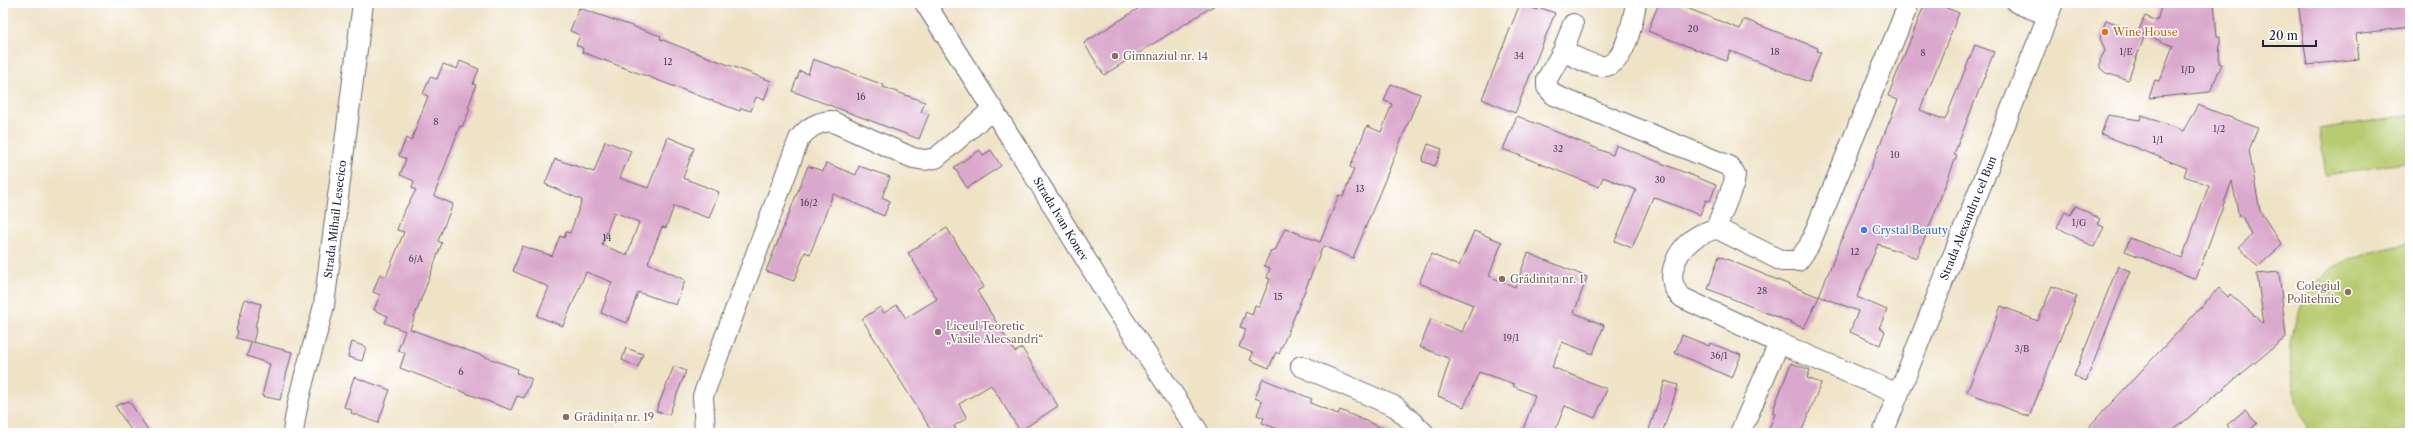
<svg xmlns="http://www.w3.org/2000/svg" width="2413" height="436" viewBox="0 0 2413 436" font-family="'Libre Caslon Text',serif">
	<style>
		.green { fill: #b7cb6f; stroke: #6c7655 }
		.building { fill: #daa8cc; fill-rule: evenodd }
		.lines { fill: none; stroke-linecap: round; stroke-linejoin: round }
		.street-casing { stroke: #6a666c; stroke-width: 22 }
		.street { stroke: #fff; stroke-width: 20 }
		.food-dot { fill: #e8710a; stroke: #fff; stroke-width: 1.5 }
		.education-dot { fill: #8d6e63; stroke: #fff; stroke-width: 1.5 }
		.shop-dot { fill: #3f7fe0; stroke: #fff; stroke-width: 1.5 }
		.labels { text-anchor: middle; stroke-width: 3; stroke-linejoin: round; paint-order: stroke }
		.number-label { font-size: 9px; fill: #50445f }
		.food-label { font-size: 11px; fill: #c56008; stroke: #fff; text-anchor: start }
		.education-label { font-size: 11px; fill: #785e54; stroke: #fff; text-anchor: start }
		.street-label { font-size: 11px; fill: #22223b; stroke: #fff }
		.shop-label { font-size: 11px; fill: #366cbe; stroke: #fff; text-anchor: start }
	</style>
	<rect width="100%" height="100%" fill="#fff"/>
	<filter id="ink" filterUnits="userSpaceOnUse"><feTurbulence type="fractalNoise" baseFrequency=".025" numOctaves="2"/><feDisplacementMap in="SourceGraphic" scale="8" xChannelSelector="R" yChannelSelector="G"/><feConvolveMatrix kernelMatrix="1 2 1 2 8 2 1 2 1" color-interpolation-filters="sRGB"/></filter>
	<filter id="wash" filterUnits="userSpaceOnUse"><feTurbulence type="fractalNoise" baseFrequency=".012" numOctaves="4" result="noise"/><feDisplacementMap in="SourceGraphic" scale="16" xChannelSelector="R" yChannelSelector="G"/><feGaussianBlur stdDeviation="0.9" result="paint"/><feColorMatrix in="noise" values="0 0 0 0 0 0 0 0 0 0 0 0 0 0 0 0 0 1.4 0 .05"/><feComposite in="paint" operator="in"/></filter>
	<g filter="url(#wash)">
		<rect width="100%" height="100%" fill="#efe3c6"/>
		<path class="green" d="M2410,115V162L2326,175L2319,129Z
			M2410,243V433H2311C2278,382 2282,293 2343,262C2363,252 2388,249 2410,243Z"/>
		<g id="blocks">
			<path class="building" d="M1147,3H1218L1104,75L1084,43Z
				M1659,3H1674L1740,29L1743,20H1746L1818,48L1817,51L1821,52L1809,82L1730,51L1726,61L1648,31Z
				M1925,3H1935L1959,13L1920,110L1945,120L1975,45L1994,52L1954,154L1957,155L1917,258L1878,244L1857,297L1887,310L1879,328L1885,331L1880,345L1850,332L1858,311L1819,296L1898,100L1888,96Z
				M2162,3H2214L2217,36L2220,37L2219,63L2222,64L2210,92L2149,98L2155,80L2159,81L2173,46L2138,32L2145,16L2157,21Z
				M2298,3H2410V27L2356,34L2359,59L2307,65Z
				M1520,4L1537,10L1538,7L1555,13L1515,113L1482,99Z
				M579,8L661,36L660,39L771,81L764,100L756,97L751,111L741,108L740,111L582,52L583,48L576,45L580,35L570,31Z
				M2106,20L2145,35L2128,80L2106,73L2100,68V60L2105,51L2100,38Z
				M813,59L884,85L883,87L925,102L921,112L929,114L919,139L792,91L800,71L808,74Z
				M460,61L479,69L473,84L476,85L468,108L470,109L462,127L460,126L434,196L453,204L438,241L442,243L410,329L518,369L517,373L532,379L524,398L517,396L511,410L400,368L405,353L398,350L405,331L385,323L388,316L374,310L380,295L373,292L380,274L386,277L404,232L397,230L403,213L416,190L412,188L414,181L400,175L406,159L399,156L406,138L411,141L428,96L423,94L430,77L437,79L443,64L457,69Z
				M1391,84L1420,94L1353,258L1323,246L1279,354L1276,352L1269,368L1250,360L1253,353L1239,347L1246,329L1240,327L1246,312L1252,315L1255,305L1259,307L1270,279L1267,278L1270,268L1264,266L1271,250L1275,251L1285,228L1320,242L1339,195L1343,197L1354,169L1350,167L1367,126L1381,132L1392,104L1384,101Z
				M2198,105L2258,128L2249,150L2260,211L2282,245L2258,267L2239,247L2252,235L2243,216L2239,217L2232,181L2196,279L2125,251L2130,238L2182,258L2209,185L2184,176L2187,168L2101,134L2108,115L2140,120L2142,115L2183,131Z
				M1517,116L1613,155L1616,145L1716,185L1710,201L1706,200L1700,215L1653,197L1632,248L1615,241L1636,190L1603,177L1599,187L1503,149Z
				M668,137L694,148L683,178L719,192L709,218L674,206L666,228L662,227L648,263L685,280L676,305L638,292L627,323L601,313L612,282L586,272L563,326L537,316L549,287L513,271L521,249L522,246L552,256L560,236L564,238L566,232L570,233L582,200L545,184L555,159L594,172L605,141L631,151L620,178L648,188ZM614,212L639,222L627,255L602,245Z
				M1428,144L1442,149L1435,166L1422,161Z
				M980,150L983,155L991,150L1001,166L967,188L954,167Z
				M826,163L856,175L859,166L890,177L882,197L890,201L884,216L833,194L810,254L805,252L794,281L766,271L808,166L823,171Z
				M2076,206L2100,219L2097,224L2104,227L2094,247L2057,227L2065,212L2070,215Z
				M947,228L984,287L977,291L1015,352L1022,348L1058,406L1020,431L991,385L959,404L967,418L954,426L958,433H933L862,319L880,307L884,313L897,305L906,318L937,299L908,253Z
				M1474,231L1502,242L1489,276L1515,287L1528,253L1587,277L1574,313L1604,325L1603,328L1593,354L1562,342L1552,367L1607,389L1595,418L1565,406L1554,433H1522L1535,396L1513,386L1514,384L1479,372L1464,407L1438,396L1450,359L1420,347L1431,319L1462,332L1473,305L1419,283L1431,254L1459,266Z
				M1719,256L1819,297L1804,328L1708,289Z
				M2118,266L2130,271L2086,381L2074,376Z
				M2279,272L2286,337L2170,433H2083L2219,288L2228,297L2230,294L2264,324L2257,274Z
				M2052,286L2077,296L2029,417L1967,392L2001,306L2038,321Z
				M245,299L261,304L255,327H257L253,342L292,352L280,400L262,396L270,364L247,356L251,342L236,338L238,331L236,330Z
				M1682,335L1709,346L1710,343L1741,355L1732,378L1675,353Z
				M352,342L366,347L362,361L348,357Z
				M626,348L643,354L638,367L622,360Z
				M1791,363L1810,370L1807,378L1821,383L1801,433H1767L1775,414L1772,413Z
				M674,366L686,371L669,415L656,411Z
				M354,377L390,390L378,423L351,413L352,410L344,407Z
				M1263,379L1312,399L1310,403L1338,414L1340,410L1394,433H1288L1262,423L1264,418L1257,415L1262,401L1255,398Z
				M1665,381L1678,385L1674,398L1662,433H1648Z
				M129,401L150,433H133L115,406Z
				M2245,410L2257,424L2245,433H2233L2227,425Z"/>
		</g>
	</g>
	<g filter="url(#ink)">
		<use href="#blocks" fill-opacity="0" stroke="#6a666c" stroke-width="1"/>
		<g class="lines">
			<defs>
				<path id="street" d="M925,3L1018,149L1115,307L1199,433
					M2017,3L2048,15
					M1573,24L1563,51L1547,79V87L1554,95L1729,166L1735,174L1734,183L1716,228
					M1563,51C1574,56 1588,65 1601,66C1625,69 1633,20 1636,3
					M1301,366L1396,407L1424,433
					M1898,394L1779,343L1683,298C1662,282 1675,253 1693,239C1699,234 1708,232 1716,228L1782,261H1798L1809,246L1909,3
					M293,433C298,389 314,348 324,305L363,3
					M705,433L703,396L799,139C807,128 818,122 831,121L913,158L925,160L936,158L993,109
					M1740,433L1779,343
					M1883,433L2053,3"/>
			</defs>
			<use href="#street" class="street-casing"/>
			<use href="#street" class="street"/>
		</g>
	</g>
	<circle class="food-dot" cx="2105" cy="32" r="4"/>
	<g class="education-dot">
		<circle cx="1115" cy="56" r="4"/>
		<circle cx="1502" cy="279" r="4"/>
		<circle cx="2348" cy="292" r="4"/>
		<circle cx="938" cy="332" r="4"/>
		<circle cx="566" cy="417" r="4"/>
	</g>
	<circle class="shop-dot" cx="1864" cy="230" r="4"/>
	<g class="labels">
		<g class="number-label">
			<text x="1693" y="32">20</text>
			<text x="1775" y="55">18</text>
			<text x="2126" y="55">1/E</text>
			<text x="1923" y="56">8</text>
			<text x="1519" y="59">34</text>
			<text x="668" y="65">12</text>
			<text x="2188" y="73">1/D</text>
			<text x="861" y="100">16</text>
			<text x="436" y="125">8</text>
			<text x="2219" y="132">1/2</text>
			<text x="2158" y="143">1/1</text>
			<text x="1558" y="152">32</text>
			<text x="1895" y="158">10</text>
			<text x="1660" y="183">30</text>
			<text x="1360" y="192">13</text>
			<text x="809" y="206">16/2</text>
			<text x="2079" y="226">1/G</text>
			<text x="607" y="241">14</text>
			<text x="1855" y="255">12</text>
			<text x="416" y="262">6/A</text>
			<text x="1762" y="294">28</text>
			<text x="1278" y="300">15</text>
			<text x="1511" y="341">19/1</text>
			<text x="2022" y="352">3/B</text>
			<text x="1719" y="359">36/1</text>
			<text x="461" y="375">6</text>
		</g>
		<g class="food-label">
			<text x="2113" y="36">Wine House</text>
		</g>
		<g class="education-label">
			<text x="1123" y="60">Gimnaziul nr. 14</text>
			<text x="1510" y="283">Grădinița nr. 1</text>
			<text x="2340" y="290" text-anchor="end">Colegiul<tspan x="2340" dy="13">Politehnic</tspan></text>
			<text x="946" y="330">Liceul Teoretic<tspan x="946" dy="13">„Vasile Alecsandri“</tspan></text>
			<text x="574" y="421">Grădinița nr. 19</text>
		</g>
		<g class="street-label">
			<text transform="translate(1968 218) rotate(-68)" y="4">Strada Alexandru cel Bun</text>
			<text transform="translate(335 219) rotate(-83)" y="4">Strada Mihail Lesecico</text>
			<text transform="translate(1061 219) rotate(59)" y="4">Strada Ivan Konev</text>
		</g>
		<g class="shop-label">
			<text x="1872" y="234">Crystal Beauty</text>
		</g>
	</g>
	<rect width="2413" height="436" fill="none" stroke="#fff" stroke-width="16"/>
	<path d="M2263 40v6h53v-6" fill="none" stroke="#22223b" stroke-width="2"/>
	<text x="2269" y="40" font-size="12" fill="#22223b" stroke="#ffffff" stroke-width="3" paint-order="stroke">20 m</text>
</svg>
